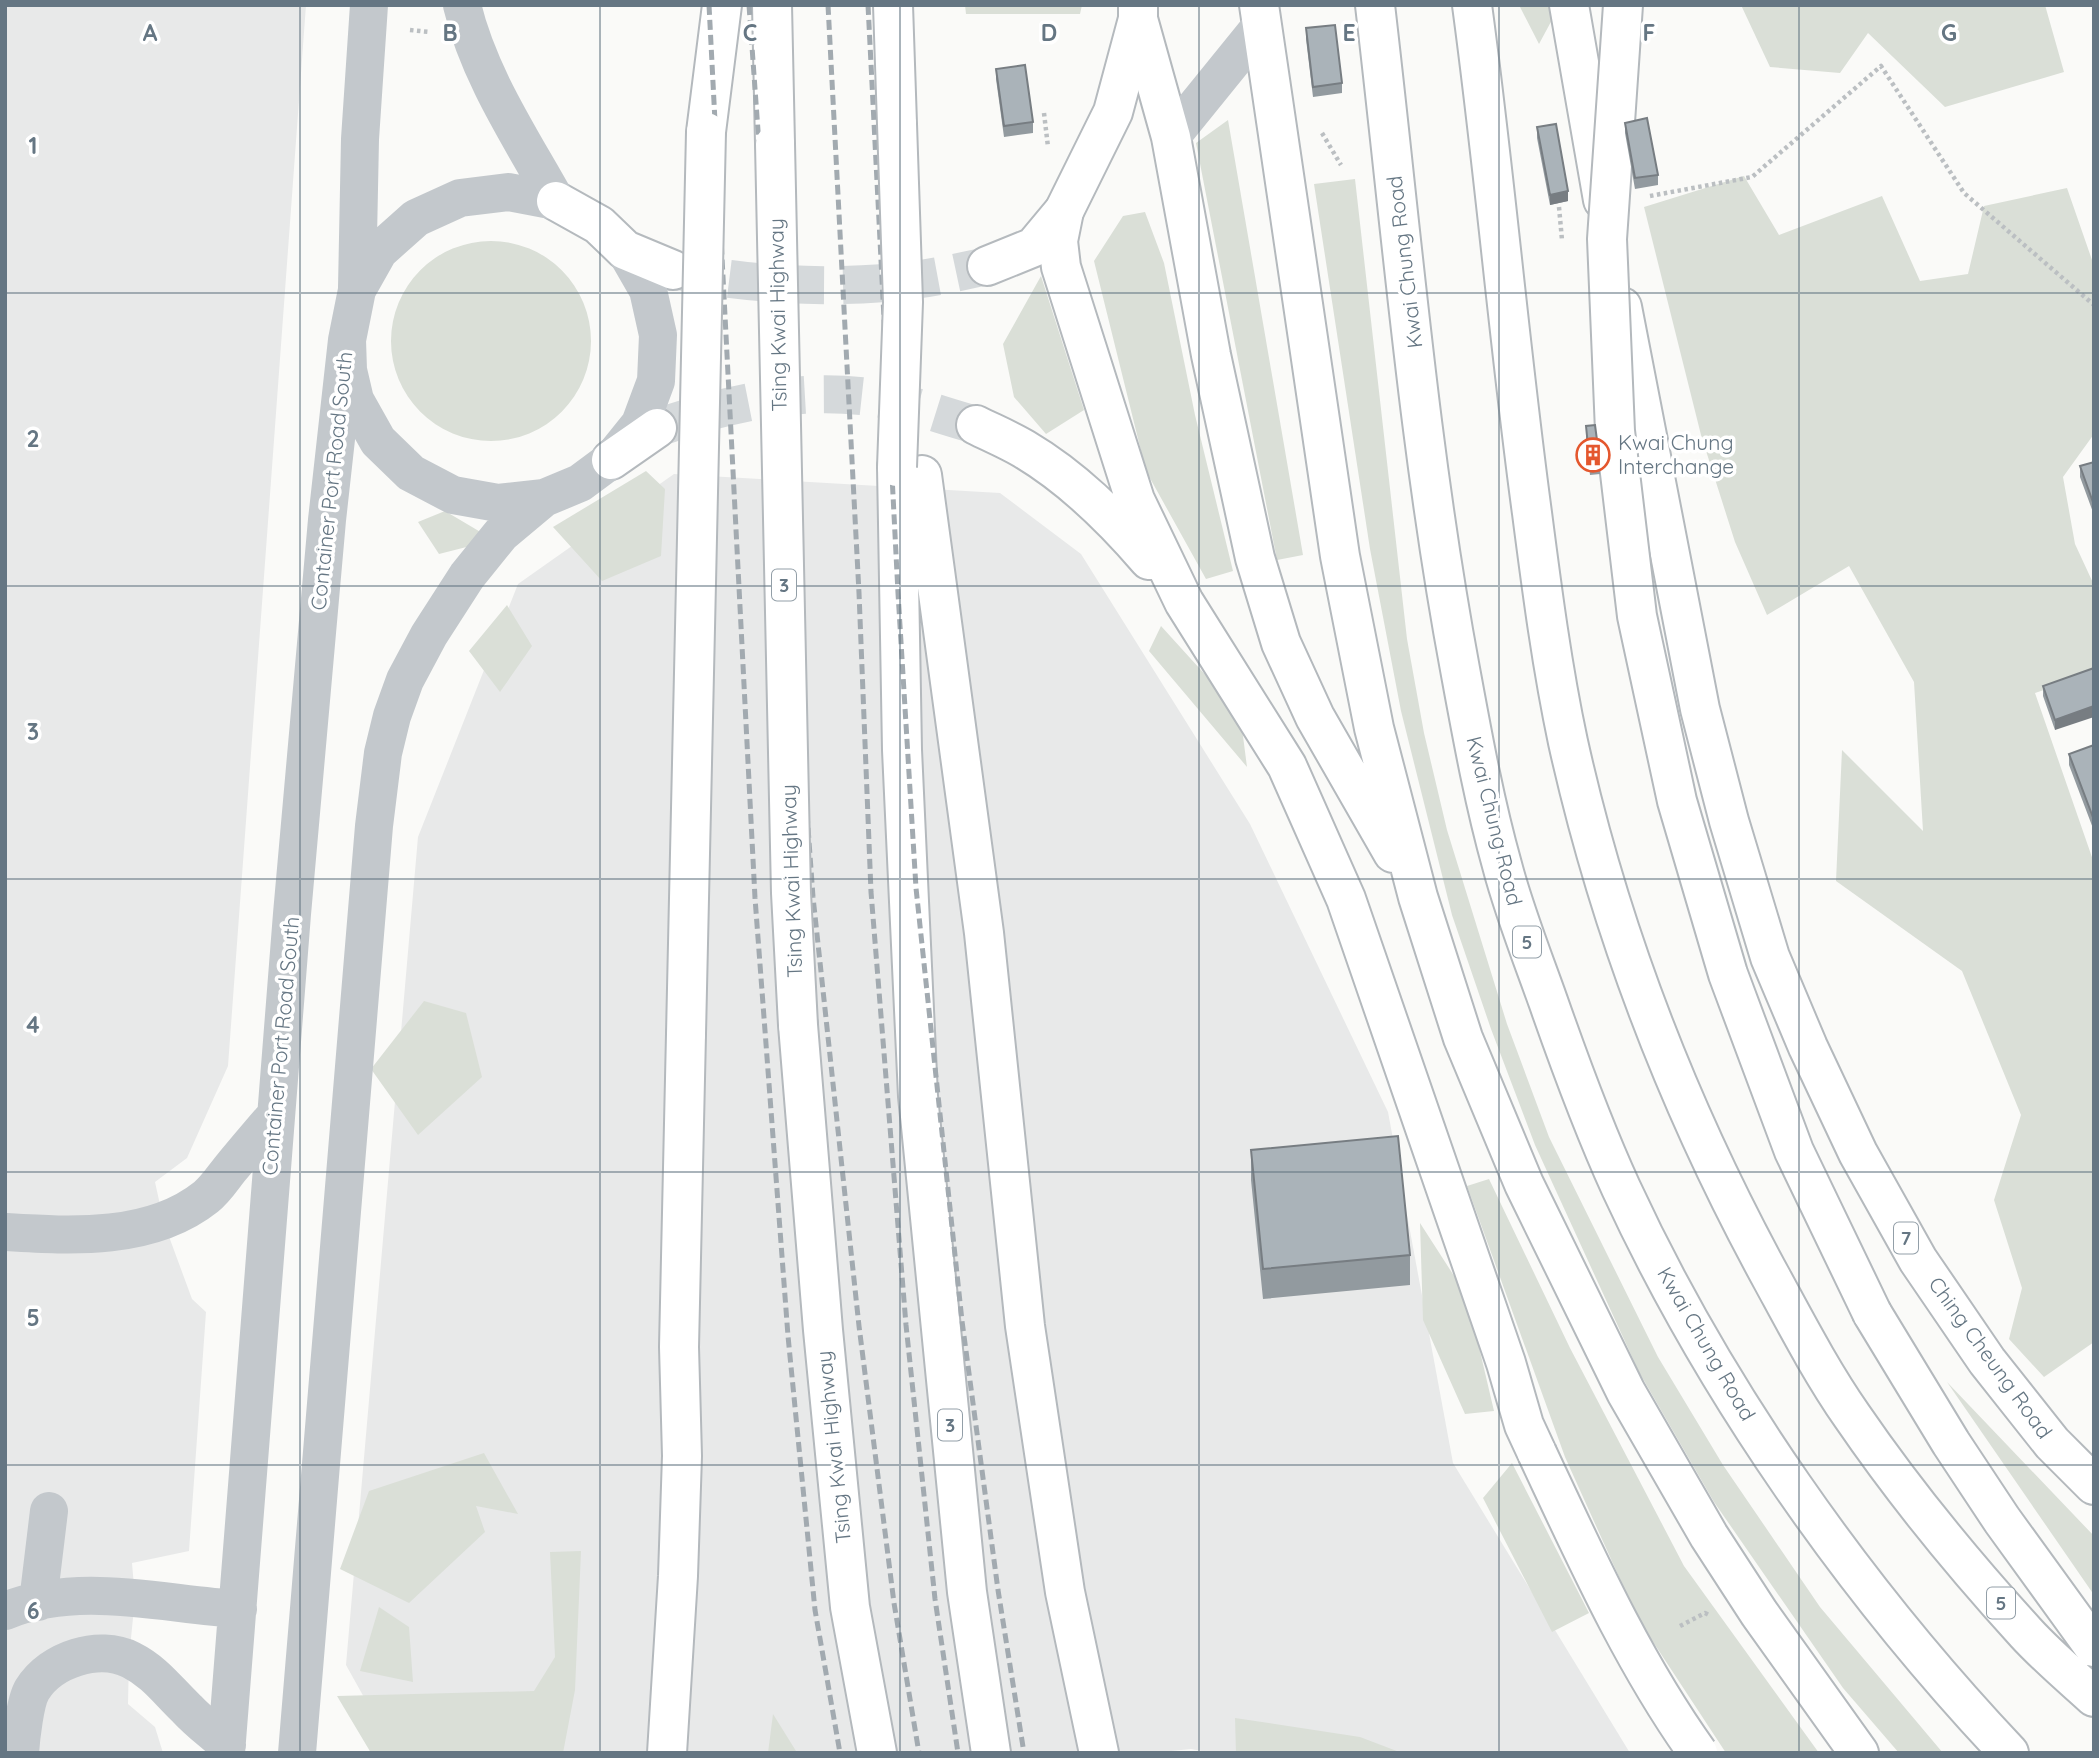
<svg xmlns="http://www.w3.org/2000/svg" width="2099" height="1758" viewBox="0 0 2099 1758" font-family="Quicksand,sans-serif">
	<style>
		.built { fill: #e8e9e9 }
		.green { fill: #dadfd7 }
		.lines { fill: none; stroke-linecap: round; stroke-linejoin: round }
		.major-tunnel { stroke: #d5d9db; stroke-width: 38; stroke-dasharray: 38 19; stroke-linecap: butt }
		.highway-tunnel { stroke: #d5d9db; stroke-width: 38; stroke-dasharray: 38 19; stroke-linecap: butt }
		.major-casing { stroke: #b5babe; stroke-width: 42 }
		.highway-casing { stroke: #b4b9bd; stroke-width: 42 }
		.path { stroke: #bbbfc2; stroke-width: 4.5; stroke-dasharray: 3.5 3.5; stroke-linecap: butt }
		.minor { stroke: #c3c8cc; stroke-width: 38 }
		.major { stroke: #fff; stroke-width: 38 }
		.highway { stroke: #fff; stroke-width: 38 }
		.rail { stroke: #a2aab0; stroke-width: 5; stroke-dasharray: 10 5; stroke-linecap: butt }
		.highway-bridge-casing { stroke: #b4b9bd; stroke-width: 42; stroke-linecap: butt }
		.highway-bridge { stroke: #fff; stroke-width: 38 }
		.wall { fill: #929a9f }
		.shaded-wall { fill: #777d82 }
		.building { fill: #aab3b9; stroke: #777d82; stroke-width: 2 }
		.grid { fill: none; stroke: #657683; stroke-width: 2; stroke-opacity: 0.55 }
		.labels { text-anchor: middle; stroke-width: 7; stroke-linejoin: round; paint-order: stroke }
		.shield { fill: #fff; stroke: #939fa8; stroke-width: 2 }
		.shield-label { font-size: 19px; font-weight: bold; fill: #657683 }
		.street-label { font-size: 21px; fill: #657683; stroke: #fff }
		.poi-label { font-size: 21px; fill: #657683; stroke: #fff; text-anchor: start }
		.grid-label { font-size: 23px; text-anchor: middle; font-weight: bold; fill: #657683; stroke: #fff; stroke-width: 7; stroke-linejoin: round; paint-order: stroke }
	</style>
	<rect width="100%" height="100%" fill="#fafaf8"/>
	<path class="built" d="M5,5H306L228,1066L187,1158L155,1182L164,1223L192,1299L206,1312L189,1551L132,1563L135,1598L129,1658L128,1704L155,1727L163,1753H5Z
		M674,474L1000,493L1081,554L1250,824L1388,1112L1453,1463L1630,1753H1212L1191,1749L1152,1753H395L346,1665L418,837L518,584Z"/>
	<path class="green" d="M965,5H1082L1080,14H966Z
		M1519,5H1560L1539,44Z
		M1741,5H2045L2064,72L1945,107L1868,33L1840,73L1770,67Z
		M1228,120L1303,555L1277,560L1196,143Z
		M1744,176L1779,235L1882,196L1920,281L1968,274L1984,206L2067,188L2092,260H2094V434L2063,477L2075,544L2094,585V673L2035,693L2094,863V1342L2044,1377L2009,1339L2022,1288L1994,1200L2021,1115L1962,971L1836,881L1842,750L1923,831L1914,682L1849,566L1767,615L1735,542L1701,435L1644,207Z
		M1355,179L1407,639L1424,733L1447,830L1507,1024L1549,1137L1658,1357L1723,1465L1820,1607L1943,1753H1899L1843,1688L1714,1502L1639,1372L1535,1145L1491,1029L1452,915L1401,711L1370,549L1314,184Z
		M1145,212L1164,263L1195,415L1233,571L1206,579L1146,471L1094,261L1123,216Z
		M391 341a100 100 0 1 1 200 0a100 100 0 1 1-200 0Z
		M1041,276L1084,410L1046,434L1014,397L1003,344Z
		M646,471L665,489L661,556L602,581L553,527Z
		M445,511L494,540L439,554L418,522Z
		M507,605L532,646L500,692L469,651Z
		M1161,626L1240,713L1247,767L1149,651Z
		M424,1001L466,1013L482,1077L418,1135L371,1069Z
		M1489,1179L1570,1348L1684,1566L1819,1753H1726L1638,1619L1565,1457L1467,1186Z
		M1420,1223L1467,1296L1494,1411L1465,1414L1423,1320Z
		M1947,1382L2094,1536V1595Z
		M484,1453L518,1514L476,1506L485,1532L409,1603L340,1569L369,1491Z
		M1512,1463L1589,1613L1552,1632L1483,1498Z
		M581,1551L575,1690L563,1753H371L337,1696L534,1691L555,1657L550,1552Z
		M379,1607L409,1627L413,1682L360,1671Z
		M773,1714L796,1751L797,1753H768Z
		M1235,1718L1360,1737L1402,1753H1236Z"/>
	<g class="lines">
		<path class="major-tunnel" d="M673,270C753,285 833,290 914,280C938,277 963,271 987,266"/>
		<path class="highway-tunnel" d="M657,428C740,399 822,382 909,405C931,411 953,419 976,425"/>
		<defs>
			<path id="major" d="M556,201L599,225L625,250L673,270
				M987,266L1034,247L1064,211L1113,112L1138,19V7"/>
			<path id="highway" d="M772,5L775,144
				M893,5L897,124
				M1259,5L1340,556L1374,728L1418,897L1463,1038L1524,1184L1626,1392L1709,1536L1759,1613L1859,1753
				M1375,5C1401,226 1419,450 1460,669C1472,734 1484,801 1502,865C1514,911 1532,956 1548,1001C1570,1064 1593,1127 1621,1188C1715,1392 1855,1590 2009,1753
				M1472,5C1495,174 1509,344 1532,513C1542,590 1552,667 1568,742C1610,931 1680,1111 1772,1279C1797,1325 1822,1373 1852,1416C1904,1492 1964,1565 2026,1633C2047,1656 2071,1676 2094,1697
				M1569,5L1603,200
				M1138,19L1171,137L1211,355L1255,558L1281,643L1315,717L1393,853
				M706,132L722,5
				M1064,211L1058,241L1061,267L1135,500L1184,602L1287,766L1346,899L1506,1363L1524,1425L1537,1453
				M1622,307L1700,709L1729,821L1770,957L1808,1047L1858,1153L1918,1260L1987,1361L2052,1443L2094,1485
				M976,425C992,433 1009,440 1024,449C1073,478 1113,518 1149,560
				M611,460L657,428
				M897,467L902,750L918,1096L967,1592L991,1753
				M922,475L984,933L1025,1326L1065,1592L1099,1753
				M798,1025L823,1330L850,1607L877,1753
				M1872,1313L1951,1443L2002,1520L2094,1647
				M667,1753L678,1576L682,1456L679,1347L686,1034"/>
		</defs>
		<use href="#major" class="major-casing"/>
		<use href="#highway" class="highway-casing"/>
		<path class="path" d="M410,30L429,32
			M1044,113L1048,147
			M1322,133L1341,165
			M1650,196L1752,177L1881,66L1964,193L2094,305
			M1559,207L1562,240
			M1680,1626L1705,1613L1709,1615"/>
		<path class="minor" d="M462,5C479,76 521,138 556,201
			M1171,137L1261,26
			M556,201L508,192L460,198L416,218L379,251L357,290L347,340L348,370L355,400L378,441L411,473L453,495L498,503L544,498L580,483L611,460L640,424L656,381L658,335L648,290L625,250
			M357,288L360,139L369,5
			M5,1232C72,1236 151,1241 206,1197C216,1189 222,1179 230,1169C245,1151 260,1133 275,1116
			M38,1602L49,1511
			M5,1611C80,1581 160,1604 238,1609
			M20,1753C21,1738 25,1702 32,1690C51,1659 99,1644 131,1660C155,1672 168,1691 187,1709C199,1722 214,1733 227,1745
			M226,1753L292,914L327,520L347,340
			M297,1753L374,826L383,753L392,716L405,680L429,635L467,576L501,534L544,498"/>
		<use href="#major" class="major"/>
		<use href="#highway" class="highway"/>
		<path class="rail" d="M709,5L755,898L788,1336L815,1610L840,1753
			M749,5L813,897L859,1326L894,1603L919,1753
			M828,5L859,593L871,892L906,1325L935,1599L958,1753
			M868,5L898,593L916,888L962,1321L998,1590L1024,1753"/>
		<defs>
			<path id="highway-bridge" d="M1623,5L1607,239L1615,431L1637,616L1677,801L1728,974L1794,1151L1872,1313
				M897,124L903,302L897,467
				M775,144L791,893L798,1025
				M686,1034L706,132
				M1537,1453C1585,1555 1632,1661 1698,1753"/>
		</defs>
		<use href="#highway-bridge" class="highway-bridge-casing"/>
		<use href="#highway-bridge" class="highway-bridge"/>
	</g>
	<path class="wall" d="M1306,28L1342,83V93L1313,97L1306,39Z
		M996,69L1033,122V133L1004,137L996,79Z
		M1625,123L1658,175V185L1635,189L1625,133Z
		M1537,127L1568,201L1550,205L1537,138Z
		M1586,426L1600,463V474L1590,475L1586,437Z
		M2094,462V515L2080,477V466Z
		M2094,668L2055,730L2043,696V686Z
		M2094,745V831L2069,765V754Z
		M1251,1150L1410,1255V1285L1263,1299L1251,1180Z"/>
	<path class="shaded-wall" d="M1568,191V201L1550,205V195Z
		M2094,706V717L2055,730V720Z"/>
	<path class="building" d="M1335,25L1342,83L1313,87L1306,28Z
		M1025,65L1033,122L1004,126L996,69Z
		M1647,118L1658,175L1635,178L1625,123Z
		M1556,124L1568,191L1550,195L1537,127Z
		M1595,425L1600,463L1590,465L1586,426Z
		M2094,462V505L2080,466Z
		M2094,668V706L2055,720L2043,686Z
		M2094,745V820L2069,754Z
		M1398,1136L1410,1255L1263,1269L1251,1150Z"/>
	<path class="grid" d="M300,5V1753M600,5V1753M900,5V1753M1199,5V1753M1499,5V1753M1799,5V1753M5,293H2094M5,586H2094M5,879H2094M5,1172H2094M5,1465H2094"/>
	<defs>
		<symbol id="building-ring" viewBox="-11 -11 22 22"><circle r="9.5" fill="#fff" stroke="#e4572e" stroke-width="1.5"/><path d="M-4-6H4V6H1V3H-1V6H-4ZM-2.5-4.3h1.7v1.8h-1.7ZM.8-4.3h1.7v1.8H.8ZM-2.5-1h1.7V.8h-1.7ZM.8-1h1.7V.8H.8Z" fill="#e4572e"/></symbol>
	</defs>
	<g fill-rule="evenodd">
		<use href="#building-ring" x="1574" y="436" width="38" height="38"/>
	</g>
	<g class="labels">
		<g class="shield">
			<rect x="772" y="569.5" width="24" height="31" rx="5"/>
			<rect x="1513" y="926.5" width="28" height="31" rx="5"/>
			<rect x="1894" y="1222.5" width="24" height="31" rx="5"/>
			<rect x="938" y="1409.5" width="24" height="31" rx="5"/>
			<rect x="1987" y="1587.5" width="28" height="31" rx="5"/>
		</g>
		<g class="shield-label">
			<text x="784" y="592">3</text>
			<text x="1527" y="949">5</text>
			<text x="1906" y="1245">7</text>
			<text x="950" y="1432">3</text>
			<text x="2001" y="1610">5</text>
		</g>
		<g class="street-label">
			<text transform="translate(1405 262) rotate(-97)" y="7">Kwai Chung Road</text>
			<text transform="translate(778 315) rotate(-91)" y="7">Tsing Kwai Highway</text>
			<text transform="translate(332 481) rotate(-84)" y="7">Container Port Road South</text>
			<text transform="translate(1494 821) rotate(76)" y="7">Kwai Chung Road</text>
			<text transform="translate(792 881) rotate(-92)" y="7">Tsing Kwai Highway</text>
			<text transform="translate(281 1046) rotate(-85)" y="7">Container Port Road South</text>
			<text transform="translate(1706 1344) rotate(60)" y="7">Kwai Chung Road</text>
			<text transform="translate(1990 1358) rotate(54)" y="7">Ching Cheung Road</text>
			<text transform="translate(834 1447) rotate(-96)" y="7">Tsing Kwai Highway</text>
		</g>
		<g class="poi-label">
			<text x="1618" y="450">Kwai Chung<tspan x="1618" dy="24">Interchange</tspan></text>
		</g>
	</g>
	<g class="grid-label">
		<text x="150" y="41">A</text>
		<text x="450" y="41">B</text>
		<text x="750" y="41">C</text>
		<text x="1049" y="41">D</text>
		<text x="1349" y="41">E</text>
		<text x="1649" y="41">F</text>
		<text x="1949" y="41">G</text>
		<text x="33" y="154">1</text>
		<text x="33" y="447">2</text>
		<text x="33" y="740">3</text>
		<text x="33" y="1033">4</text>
		<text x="33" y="1326">5</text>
		<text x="33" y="1619">6</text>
	</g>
	<rect width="2099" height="1758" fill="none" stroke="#657683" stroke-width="14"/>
</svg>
